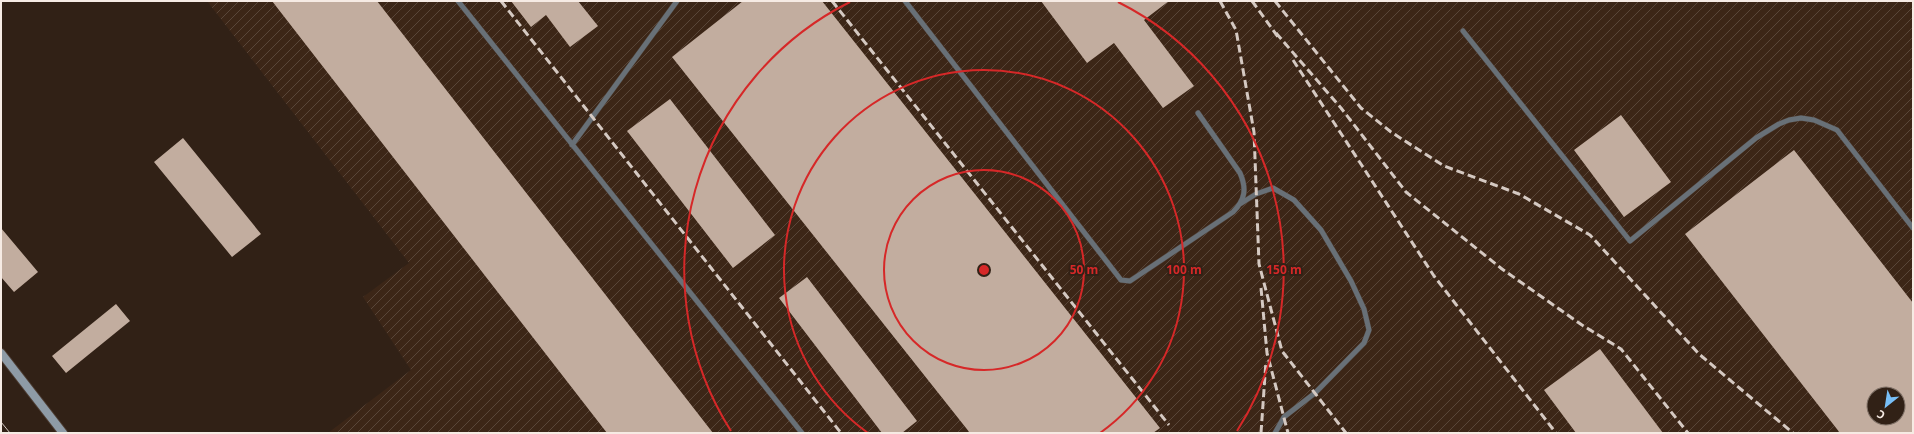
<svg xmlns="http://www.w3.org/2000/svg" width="1914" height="434" viewBox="0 0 1914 434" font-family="'Open Sans',sans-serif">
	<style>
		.industrial { fill: url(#industrial-furrows); fill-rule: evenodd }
		.building { fill: #c2ad9f; fill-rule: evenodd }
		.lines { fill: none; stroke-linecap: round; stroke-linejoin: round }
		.lane-casing { stroke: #4d3d33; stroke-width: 6 }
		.secondary-casing { stroke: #4d3d33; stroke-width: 10 }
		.lane { stroke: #687077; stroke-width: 5 }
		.secondary { stroke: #8e9ba6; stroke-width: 8 }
		.tram { stroke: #d5c9c2; stroke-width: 1 }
		.rail { stroke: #d5c9c2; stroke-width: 3; stroke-dasharray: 8 4; stroke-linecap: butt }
		.ring { fill: none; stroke: #d62828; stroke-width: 2 }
		.centre { fill: #d62828; stroke: #312116; stroke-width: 2 }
		.ring-label { font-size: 12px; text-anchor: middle; font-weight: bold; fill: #d62828; stroke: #312116; stroke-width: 4; stroke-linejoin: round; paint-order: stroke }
	</style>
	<defs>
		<pattern id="industrial-furrows" width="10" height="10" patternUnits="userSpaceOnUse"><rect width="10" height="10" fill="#3c2617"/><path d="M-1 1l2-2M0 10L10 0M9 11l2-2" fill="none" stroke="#594639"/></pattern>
	</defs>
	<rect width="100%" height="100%" fill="#312116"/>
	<path class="industrial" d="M207,1H1913V433H328L411,370L363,297L409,263ZM1874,394H1898V418H1874Z"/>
	<path class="building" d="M272,1H377L713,433H607Z
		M511,1H578L598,26L570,47L546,15L531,27Z
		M743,1H822L1160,428L1153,433H970L672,57Z
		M1041,1H1169L1144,20L1194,86L1163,108L1114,43L1087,63Z
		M670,99L775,235L733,268L627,131Z
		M1621,115L1671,182L1624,217L1574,150Z
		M183,138L261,234L232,257L154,162Z
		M1794,150L1913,303V433H1840L1685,234ZM1874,394H1898V418H1874Z
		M1,228L38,272L14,292L1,277Z
		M807,277L917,421L902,433H882L779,298Z
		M116,304L130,321L66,373L52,356Z
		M1600,349L1663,433H1576L1544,390Z"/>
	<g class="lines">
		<defs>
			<path id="lane" d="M458,1L802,433
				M905,1L1121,280L1130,281L1233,212C1245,200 1247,189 1240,173L1198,113
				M1463,31L1630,241L1756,138L1779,124L1789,120L1801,118L1814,120L1837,130L1913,228
				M572,145L677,1
				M1240,204L1256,194L1273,188L1294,200L1321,230L1351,281L1364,309L1369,330L1364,343L1315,393L1284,417L1275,433"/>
			<path id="secondary" d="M1,353L63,433"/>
		</defs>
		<use href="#lane" class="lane-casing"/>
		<use href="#secondary" class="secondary-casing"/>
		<use href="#lane" class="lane"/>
		<use href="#secondary" class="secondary"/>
		<path class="tram" d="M1,422L10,433"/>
		<path class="rail" d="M501,1L841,433
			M832,1L1169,425
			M1220,1L1236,30L1254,132L1259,264L1282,351L1346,433
			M1252,1L1278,37
			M1275,1L1361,108L1391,132L1444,166L1519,194L1590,235L1699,354L1793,433
			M1276,33L1341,108L1406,192L1502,269L1582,325L1621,349L1688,433
			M1293,60L1434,276L1556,433
			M1261,288L1267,353L1288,433
			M1261,433L1266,361"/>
	</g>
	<g class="ring">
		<circle cx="984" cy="270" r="100"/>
		<path d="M868 433A200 200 0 1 1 1100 433"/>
		<path d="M731 431A300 300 0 0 1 850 2M1118 2A300 300 0 0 1 1237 431"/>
	</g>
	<circle cx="984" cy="270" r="6" class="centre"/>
	<g class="ring-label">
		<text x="1084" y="274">50 m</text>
		<text x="1184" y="274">100 m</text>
		<text x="1284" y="274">150 m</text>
	</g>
	<rect width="1914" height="434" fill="none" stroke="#f6ebe4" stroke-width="4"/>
	<g transform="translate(1886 406) rotate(210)"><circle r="19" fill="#312116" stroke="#807268"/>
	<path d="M0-3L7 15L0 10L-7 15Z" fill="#78bff7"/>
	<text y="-6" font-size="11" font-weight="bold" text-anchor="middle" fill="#f6ebe4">С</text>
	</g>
</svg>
